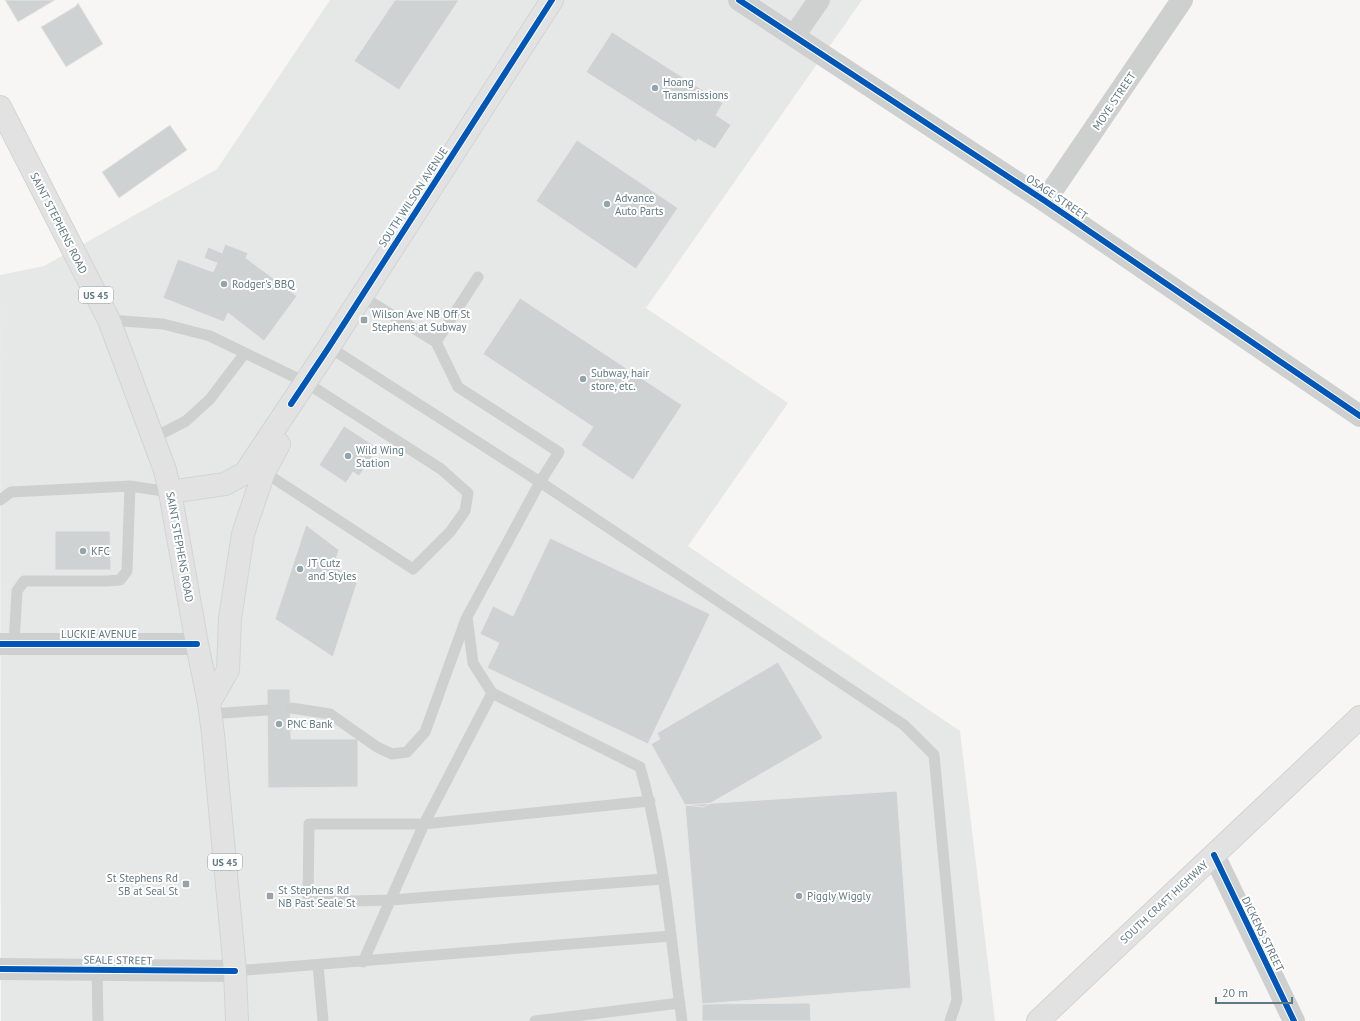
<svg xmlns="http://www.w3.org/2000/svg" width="1360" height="1021" viewBox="0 0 1360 1021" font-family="'PT Sans',sans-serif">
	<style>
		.built { fill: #e6e8e7 }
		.building { fill: #cfd2d2; stroke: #e6e6e5 }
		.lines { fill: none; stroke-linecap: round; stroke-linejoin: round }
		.secondary-casing { stroke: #d3d4d4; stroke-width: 24 }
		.primary-casing { stroke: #d2d4d4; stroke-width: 24 }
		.lane { stroke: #ced0d0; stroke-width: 11 }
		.street { stroke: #ced0d0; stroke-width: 22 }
		.secondary { stroke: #e2e2e2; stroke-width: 22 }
		.primary { stroke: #e2e2e2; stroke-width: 22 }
		.cycleway-casing { stroke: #fff; stroke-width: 8 }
		.cycleway { stroke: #0057b8; stroke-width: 6 }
		.poi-dot { fill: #94a4aa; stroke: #fff; stroke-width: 1.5 }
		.labels { text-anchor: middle; stroke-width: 4; stroke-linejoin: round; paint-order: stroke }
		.shield { fill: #fff; stroke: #8fa0a8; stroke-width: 1 }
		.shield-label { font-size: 10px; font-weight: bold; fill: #5f7882 }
		.poi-label { font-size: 11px; fill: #5f7882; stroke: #fff; text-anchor: start }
		.street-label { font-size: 11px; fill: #5f7882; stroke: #fff }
	</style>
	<rect width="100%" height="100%" fill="#f7f6f5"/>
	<path class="built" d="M330,0H862L646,308L788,403L688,546L960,731L995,1021H1L0,275L44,266L217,169Z"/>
	<path class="building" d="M5,0H55L18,22Z
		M395,0H459L399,90L354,61Z
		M78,3L103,44L66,67L41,27L76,6Z
		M612,32L723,103L716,115L731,125L715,149L698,139L696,142L586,72Z
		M170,125L187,150L119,198L102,172Z
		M577,140L678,208L636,269L536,201Z
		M225,244L248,253L246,258L297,296L264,341L228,313L224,322L163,298L178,259L213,272L217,263L204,258L208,247L222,253Z
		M520,298L682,405L633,480L581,445L593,427L483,354Z
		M344,426L378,448L359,476L353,472L346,483L319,465Z
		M306,525L339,550L334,565L357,583L333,657L275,619Z
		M55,531H110L111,570H55Z
		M550,538L710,614L648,744L487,668L499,643L480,634L493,606L513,616Z
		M778,662L823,738L704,807L685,805L651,744L660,739L657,733Z
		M267,689H290L291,739H358V787L268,788Z
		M897,791L911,988L702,1004L685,805Z
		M810,1003L811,1021H702V1004Z"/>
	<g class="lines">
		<defs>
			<path id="secondary" d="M170,492L225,484L245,473L329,347L552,0
				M209,703L228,670L230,618L243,534L264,472L279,444"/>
			<path id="primary" d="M0,107L109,320L165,470L170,492L197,644L209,703L213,734L235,971L237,1021
				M1038,1021L1360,717"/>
		</defs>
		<use href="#secondary" class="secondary-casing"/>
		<use href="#primary" class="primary-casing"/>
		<path class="lane" d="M361,296L436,342L458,387L559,452L540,482L467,617L473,663L492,693L424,824L363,962
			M109,320L163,324L210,336L305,382L441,469L468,493L465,511L450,532L413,569L264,472
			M436,342L478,277
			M329,347L540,482L904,725L934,755L957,1000L950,1021
			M153,438L186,421L210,399L245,353
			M0,500L11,492L130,486L170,492
			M14,644L17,591L24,581H107L120,580L127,571L130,486
			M492,693L640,767C664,849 670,936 682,1021
			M291,708L330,714L377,747L392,754L407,752L425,732L466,619
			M210,714L267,710
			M650,801L424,824H309L308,902L391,900L663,879
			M318,965L323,1021
			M97,970L98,1021
			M235,971L671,936
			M535,1021L680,1003"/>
		<path class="street" d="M739,0L1045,201L1360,416
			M794,36L819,0
			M1045,201L1182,0
			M0,644H197
			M1214,855L1294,1021
			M0,969L235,971"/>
		<use href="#secondary" class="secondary"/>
		<use href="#primary" class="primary"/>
		<defs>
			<path id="cycleway" d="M739,0L1045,201L1360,416
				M291,404L329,347L552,0
				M0,644H197
				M1214,855L1294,1021
				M0,969L235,971"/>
		</defs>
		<use href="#cycleway" class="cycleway-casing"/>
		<use href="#cycleway" class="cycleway"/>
	</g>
	<g class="poi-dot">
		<circle cx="655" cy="88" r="4"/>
		<circle cx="607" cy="204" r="4"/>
		<circle cx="224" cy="284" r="4"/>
		<rect x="360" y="316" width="8" height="8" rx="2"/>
		<circle cx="583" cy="379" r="4"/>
		<circle cx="348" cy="456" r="4"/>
		<circle cx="83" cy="551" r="4"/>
		<circle cx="300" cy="569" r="4"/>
		<circle cx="279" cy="724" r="4"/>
		<rect x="182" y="880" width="8" height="8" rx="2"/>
		<rect x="266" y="892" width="8" height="8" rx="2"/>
		<circle cx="799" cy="896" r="4"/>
	</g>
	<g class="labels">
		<g class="shield">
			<rect x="79" y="287" width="34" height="16" rx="3"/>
			<rect x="208" y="854" width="34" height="16" rx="3"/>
		</g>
		<g class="shield-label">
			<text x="96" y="299">US 45</text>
			<text x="225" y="866">US 45</text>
		</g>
		<g class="poi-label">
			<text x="663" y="86">Hoang<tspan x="663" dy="13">Transmissions</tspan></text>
			<text x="615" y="202">Advance<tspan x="615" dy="13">Auto Parts</tspan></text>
			<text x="232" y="288">Rodger's BBQ</text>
			<text x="372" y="318">Wilson Ave NB Off St<tspan x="372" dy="13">Stephens at Subway</tspan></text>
			<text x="591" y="377">Subway, hair<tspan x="591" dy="13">store, etc.</tspan></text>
			<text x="356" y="454">Wild Wing<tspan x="356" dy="13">Station</tspan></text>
			<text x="91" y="555">KFC</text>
			<text x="308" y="567">JT Cutz<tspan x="308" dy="13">and Styles</tspan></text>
			<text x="287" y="728">PNC Bank</text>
			<text x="178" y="882" text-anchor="end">St Stephens Rd<tspan x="178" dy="13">SB at Seal St</tspan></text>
			<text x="278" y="894">St Stephens Rd<tspan x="278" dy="13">NB Past Seale St</tspan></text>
			<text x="807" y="900">Piggly Wiggly</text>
		</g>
		<g class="street-label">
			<text transform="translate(1114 101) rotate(-56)" y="4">MOYE STREET</text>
			<text transform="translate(413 197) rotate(-57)" y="4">SOUTH WILSON AVENUE</text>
			<text transform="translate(1057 197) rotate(34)" y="4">OSAGE STREET</text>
			<text transform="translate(59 223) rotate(63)" y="4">SAINT STEPHENS ROAD</text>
			<text transform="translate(180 547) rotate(80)" y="4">SAINT STEPHENS ROAD</text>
			<text x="99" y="638">LUCKIE AVENUE</text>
			<text transform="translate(1164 902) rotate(-43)" y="4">SOUTH CRAFT HIGHWAY</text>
			<text transform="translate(1263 934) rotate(64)" y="4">DICKENS STREET</text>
			<text transform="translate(118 960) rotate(1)" y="4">SEALE STREET</text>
		</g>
	</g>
	<path d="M1216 997v6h76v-6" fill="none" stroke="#5f7882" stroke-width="2"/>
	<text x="1222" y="997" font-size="12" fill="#5f7882" stroke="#ffffff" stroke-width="3" paint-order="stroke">20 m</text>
</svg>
